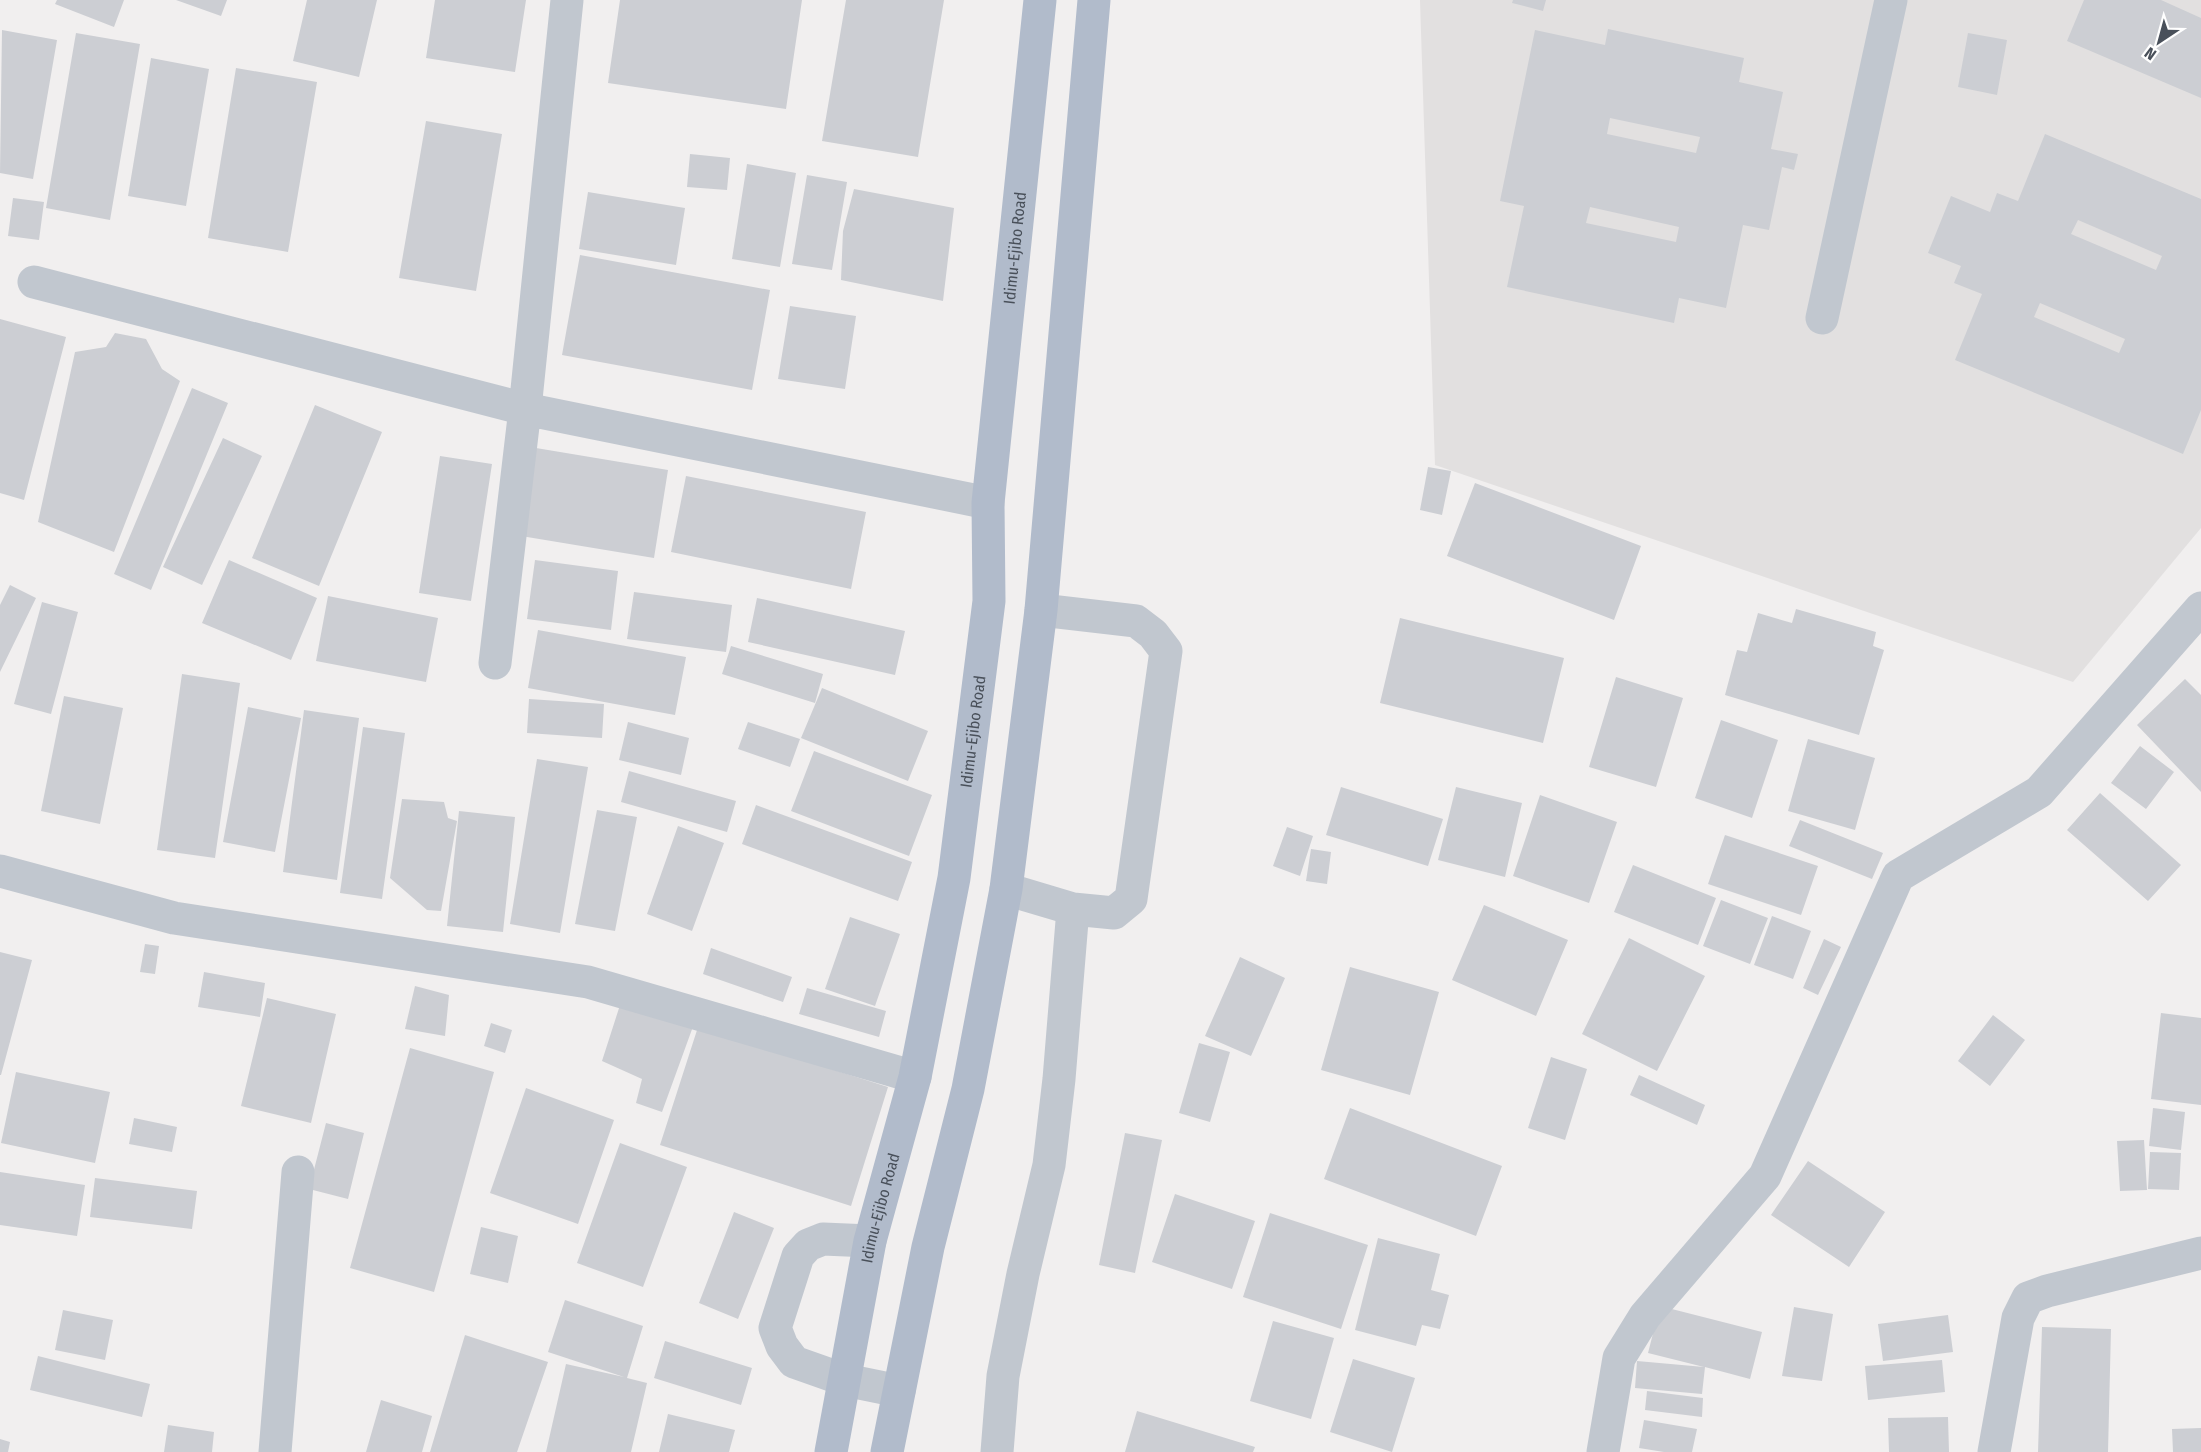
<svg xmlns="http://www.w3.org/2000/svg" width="2201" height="1452" viewBox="0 0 2201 1452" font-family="'Fira Sans Condensed',sans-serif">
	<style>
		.education { fill: #e2e0e0 }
		.building { fill: #ccced3; fill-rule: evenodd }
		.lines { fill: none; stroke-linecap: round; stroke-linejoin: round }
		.minor { stroke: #c1c7cf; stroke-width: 33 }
		.major { stroke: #b1bbcb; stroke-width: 33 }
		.labels { text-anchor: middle; stroke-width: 4.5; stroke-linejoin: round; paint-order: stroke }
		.street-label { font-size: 16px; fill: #49505a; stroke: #fff }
	</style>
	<rect width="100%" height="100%" fill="#f1efef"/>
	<path class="education" d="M1420,0H2201V528L2073,682L1435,465Z"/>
	<path class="building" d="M57,0H124L114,27L55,4Z
		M176,0H227L221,16Z
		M307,0H377L359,77L293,61Z
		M435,0H526L515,72L426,58Z
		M620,0H802L786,109L608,83Z
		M846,0H944L918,157L822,141Z
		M1513,0H1546L1543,11L1512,3Z
		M2084,0H2161L2201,18V98L2067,41Z
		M1608,29L1744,58L1739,82L1783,92L1771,149L1798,154L1794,170L1782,167L1769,230L1743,225L1726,308L1679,298L1674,323L1507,287L1524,206L1500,201L1535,30L1605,45ZM1610,118L1700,137L1696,153L1607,134ZM1590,207L1679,227L1676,242L1586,223Z
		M2,30L57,40L33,179L0,173Z
		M76,33L140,44L110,220L46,208Z
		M1968,33L2007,40L1997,95L1958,87Z
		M151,58L209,69L186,206L128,196Z
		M236,68L317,82L288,252L208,238Z
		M426,121L502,134L476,291L399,278Z
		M2045,134L2201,199V410L2183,454L1955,360L1982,294L1954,283L1961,266L1928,253L1951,196L1990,212L1997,193L2018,201ZM2078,220L2162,256L2156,270L2071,234ZM2040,303L2125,339L2119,353L2034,317Z
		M690,154L730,158L727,190L687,187Z
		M747,164L796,173L780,267L732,259Z
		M807,175L847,182L832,270L792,264Z
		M854,189L954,208L943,301L841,280L843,231Z
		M588,192L685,208L676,265L579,249Z
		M13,198L44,202L39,240L8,236Z
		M580,255L770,290L752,390L562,355Z
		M790,306L856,316L845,389L778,379Z
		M0,319L66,337L24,500L0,493Z
		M115,333L146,339L162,369L180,381L114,552L38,522L75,352L106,347Z
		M192,388L228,403L151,590L114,574Z
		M315,405L382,432L319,586L252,558Z
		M223,438L262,456L202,585L163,567Z
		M530,447L668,470L654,558L515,535Z
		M440,456L492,464L471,601L419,593Z
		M1428,467L1451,471L1442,515L1420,510Z
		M686,476L866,512L851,589L671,552Z
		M1475,483L1641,546L1614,620L1447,556Z
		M229,560L317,598L291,660L202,623Z
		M535,560L618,571L611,630L527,619Z
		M10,585L36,598L0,672V605Z
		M634,592L732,605L726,652L627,639Z
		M328,596L438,618L426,682L316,661Z
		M757,598L905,631L895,675L748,642Z
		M42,602L78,612L51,714L14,704Z
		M1796,609L1876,632L1873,646L1884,650L1859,735L1725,695L1737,650L1747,652L1758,613L1792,623Z
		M1400,618L1564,658L1543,743L1380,703Z
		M538,630L686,657L675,715L528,688Z
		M731,646L823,674L815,703L722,674Z
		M182,674L240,683L215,858L157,850Z
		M1616,677L1683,698L1656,787L1589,767Z
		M2185,679L2201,695V792L2137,725Z
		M822,688L928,731L908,781L801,738Z
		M64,696L123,708L100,824L41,811Z
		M529,699L604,704L602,738L527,733Z
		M248,707L301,718L275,852L223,842Z
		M304,710L359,718L337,880L283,872Z
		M1721,720L1778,740L1752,818L1695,798Z
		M628,722L689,738L681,775L619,760Z
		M748,722L800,739L790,767L738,749Z
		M363,727L405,733L382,899L340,893Z
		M1808,739L1875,758L1855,830L1788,811Z
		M2140,746L2174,772L2146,809L2111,783Z
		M814,751L932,795L909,856L791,811Z
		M537,759L588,767L560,933L510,924Z
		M629,771L736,801L727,832L621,802Z
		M1341,787L1443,819L1428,866L1326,835Z
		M1456,787L1522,803L1505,877L1438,860Z
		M2100,793L2181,865L2148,901L2067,830Z
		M1540,795L1617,822L1589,903L1513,876Z
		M402,799L444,802L448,818L457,821L441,911L427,910L390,878Z
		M756,805L912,862L898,901L742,844Z
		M597,810L637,817L615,931L575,924Z
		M459,811L515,817L503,932L447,926Z
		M1800,820L1883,853L1872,879L1789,846Z
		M678,826L724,843L692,931L647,914Z
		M1287,827L1313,836L1300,876L1273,866Z
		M1725,835L1818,866L1801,915L1708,884Z
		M1311,849L1331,852L1327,884L1306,881Z
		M1633,865L1716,898L1698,945L1614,912Z
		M1721,900L1768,918L1750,964L1703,946Z
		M1484,905L1568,940L1536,1016L1452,980Z
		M1772,916L1811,931L1793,979L1754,965Z
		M850,917L900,934L875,1006L825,989Z
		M1629,938L1705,976L1657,1071L1582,1034Z
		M1824,939L1841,947L1818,995L1803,988Z
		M145,944L159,946L155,974L140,972Z
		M711,948L792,977L783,1002L703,974Z
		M0,952L32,960L1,1075H0Z
		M1240,957L1285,978L1251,1056L1205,1036Z
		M1350,967L1439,992L1410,1095L1321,1070Z
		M204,972L265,983L260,1017L198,1007Z
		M415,986L449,995L445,1036L405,1029Z
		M807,988L886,1011L879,1037L799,1014Z
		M267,998L336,1014L311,1123L241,1106Z
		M620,1005L695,1021L662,1112L636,1103L642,1079L602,1061Z
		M2161,1013L2201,1018V1105L2151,1099Z
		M1993,1015L2025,1040L1990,1086L1958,1061Z
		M491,1023L512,1030L505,1053L484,1046Z
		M698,1027L888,1087L851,1206L660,1145Z
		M1199,1043L1230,1052L1210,1122L1179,1113Z
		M410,1048L494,1072L434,1292L350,1268Z
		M1551,1057L1587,1069L1565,1140L1528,1128Z
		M16,1072L110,1092L95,1163L1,1143Z
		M1639,1075L1705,1105L1697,1125L1630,1095Z
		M526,1088L614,1120L578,1224L490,1193Z
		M1350,1108L1502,1166L1476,1236L1324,1179Z
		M2153,1108L2185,1112L2181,1150L2149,1146Z
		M134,1118L177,1127L172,1152L129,1144Z
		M326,1123L364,1133L348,1199L309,1189Z
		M1125,1133L1162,1140L1135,1273L1099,1265Z
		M2144,1140L2147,1190L2120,1191L2117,1141Z
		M620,1143L687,1167L643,1287L577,1263Z
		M2150,1152L2181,1153L2179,1190L2148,1189Z
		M1808,1161L1885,1212L1849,1267L1771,1215Z
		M0,1172L85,1185L77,1236L0,1225Z
		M95,1178L197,1191L192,1229L90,1217Z
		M1175,1194L1255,1221L1232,1289L1152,1262Z
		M734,1212L774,1228L738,1319L699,1303Z
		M1270,1213L1368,1245L1341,1329L1243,1297Z
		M481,1227L518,1236L508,1283L470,1274Z
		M1378,1238L1440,1254L1431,1290L1449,1295L1440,1329L1422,1325L1416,1346L1355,1330Z
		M565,1300L643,1326L627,1378L647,1383L631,1452H546L566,1364L624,1377L548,1352Z
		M1660,1306L1762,1332L1750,1379L1705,1367L1702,1394L1635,1388L1637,1361L1704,1367L1648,1353Z
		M1794,1307L1833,1314L1822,1381L1782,1376Z
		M63,1310L113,1320L105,1360L55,1350Z
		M1948,1315L1953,1352L1883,1361L1878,1324Z
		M1273,1321L1334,1338L1311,1419L1250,1401Z
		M2042,1327L2111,1329L2108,1452H2038Z
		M465,1335L548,1362L517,1452H430Z
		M665,1341L752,1368L741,1405L654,1378Z
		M38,1356L150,1384L142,1417L30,1390Z
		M1353,1359L1415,1378L1392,1452L1330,1432Z
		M1942,1360L1945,1392L1868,1400L1865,1366Z
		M1647,1391L1703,1398L1702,1417L1645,1410Z
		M381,1400L432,1416L422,1452H366Z
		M1137,1411L1255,1447L1253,1452H1125Z
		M668,1414L735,1430L729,1452H659Z
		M1948,1417L1949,1452H1889L1888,1418Z
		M1644,1420L1697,1429L1692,1452H1664L1639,1448Z
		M168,1425L214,1432L212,1452H164Z
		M2201,1428V1452H2173L2172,1429Z
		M0,1439L10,1442L8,1452H0Z"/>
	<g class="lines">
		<path class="minor" d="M34,282L525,409L988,503
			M1822,318L1891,0
			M1041,610L1136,621L1153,634L1166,651L1131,899L1114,913L1073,909
			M495,663L525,409L567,0
			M0,871L174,918L588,982L915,1077
			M870,1241L823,1239L808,1245L798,1256L775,1328L782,1346L794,1362L845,1380L899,1391
			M275,1452L298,1172
			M997,1452L1003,1376L1023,1274L1049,1165L1059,1079L1073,909L1006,889
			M1603,1452L1619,1358L1645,1316L1765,1176L1898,876L2039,792L2201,608
			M1994,1452L2018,1318L2028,1298L2047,1291L2201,1253"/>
		<g class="major">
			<path id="s1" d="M831,1452L870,1241L915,1077L954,878L989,601L988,503L1040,0"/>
			<path d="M887,1452L928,1247L968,1089L1006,889L1041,610L1094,0"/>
		</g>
	</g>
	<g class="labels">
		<g class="street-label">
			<text dy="6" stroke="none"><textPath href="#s1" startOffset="1221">Idimu-Ejibo Road</textPath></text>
			<text dy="6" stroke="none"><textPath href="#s1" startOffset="735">Idimu-Ejibo Road</textPath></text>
			<text dy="6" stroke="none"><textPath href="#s1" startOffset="249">Idimu-Ejibo Road</textPath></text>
		</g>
	</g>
	<g transform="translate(2159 42) rotate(216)" stroke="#ffffff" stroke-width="4.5" paint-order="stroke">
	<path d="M0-4.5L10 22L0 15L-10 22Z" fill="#49505a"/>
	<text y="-9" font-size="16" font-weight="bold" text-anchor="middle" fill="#49505a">N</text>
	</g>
</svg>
